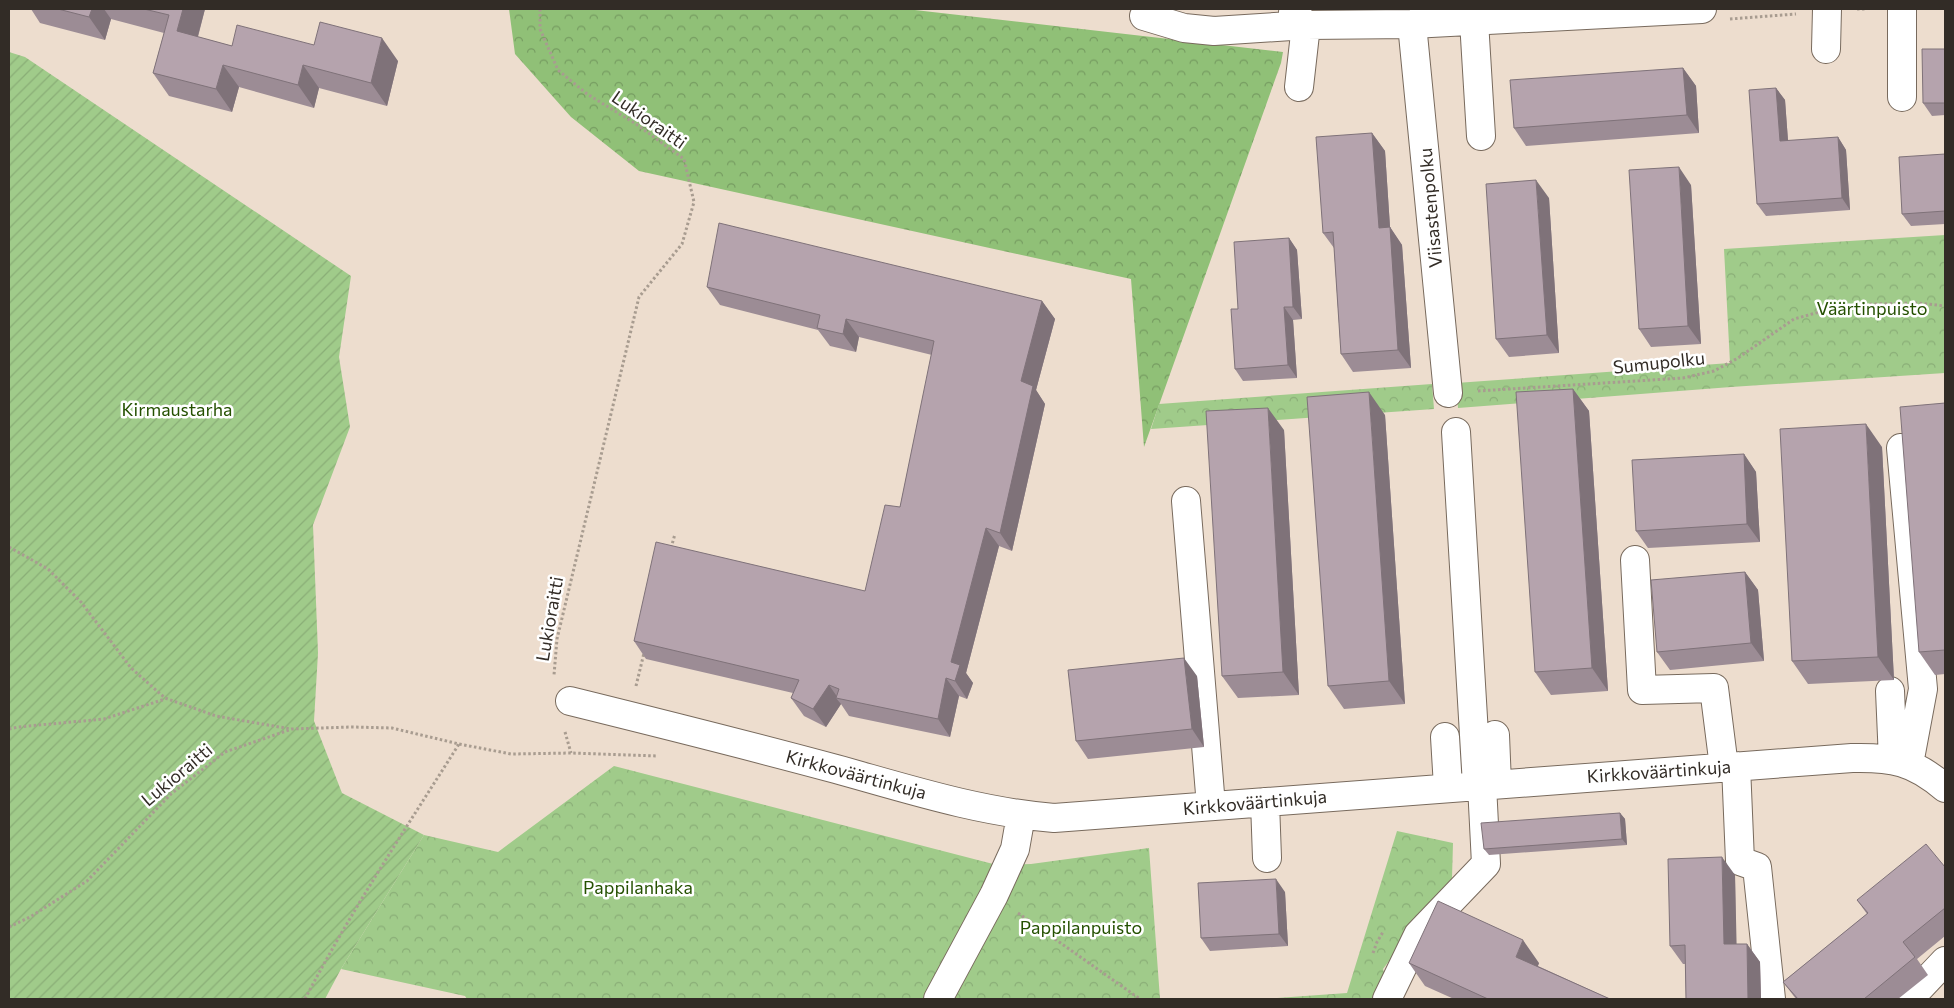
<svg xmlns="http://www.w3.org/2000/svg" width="1954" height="1008" viewBox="0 0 1954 1008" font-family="Commissioner,sans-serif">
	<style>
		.forest { fill: url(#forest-crowns) }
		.park { fill: url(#park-crowns) }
		.garden { fill: url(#garden-furrows) }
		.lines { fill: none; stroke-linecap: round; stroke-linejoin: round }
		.minor-casing { stroke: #786a5d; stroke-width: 30 }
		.path { stroke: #a89c90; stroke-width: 3; stroke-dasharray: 2.5 2.5; stroke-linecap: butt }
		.minor { stroke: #fff; stroke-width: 28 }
		.wall { fill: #9c8c95 }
		.shaded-wall { fill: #7f7279 }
		.building { fill: #b5a3ad; stroke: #7f7279 }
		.labels { text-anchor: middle; stroke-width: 5; stroke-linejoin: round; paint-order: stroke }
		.street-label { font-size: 18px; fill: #322c26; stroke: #fff }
		.park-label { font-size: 18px; fill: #245000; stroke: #fff }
	</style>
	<defs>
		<pattern id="forest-crowns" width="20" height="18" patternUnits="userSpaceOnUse" patternTransform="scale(1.25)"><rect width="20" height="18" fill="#90c077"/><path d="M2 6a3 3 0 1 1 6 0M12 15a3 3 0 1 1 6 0" fill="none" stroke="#769c61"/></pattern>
		<pattern id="park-crowns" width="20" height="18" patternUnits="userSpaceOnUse" patternTransform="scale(1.25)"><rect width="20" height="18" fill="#a0cb8a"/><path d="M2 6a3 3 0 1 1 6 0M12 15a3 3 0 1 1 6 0" fill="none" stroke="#8aae77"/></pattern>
		<pattern id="garden-furrows" width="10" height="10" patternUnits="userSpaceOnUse" patternTransform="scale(1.25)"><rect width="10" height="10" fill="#a0cb8a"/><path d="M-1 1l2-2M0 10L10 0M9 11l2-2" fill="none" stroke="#8aae77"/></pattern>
	</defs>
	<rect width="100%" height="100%" fill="#edddce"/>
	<path class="forest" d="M509,9H906L1283,52L1281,63L1144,447L1131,279L639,171L571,117L515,54Z"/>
	<path class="park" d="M1945,235V373L1731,387L1458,408L1456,383L1730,363L1724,249Z
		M1432,384L1434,409L1151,429L1159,404Z
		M614,766L997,865L1031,864L1149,848L1160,999H467L465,996L341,969L424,835L498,852Z
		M1397,831L1453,843L1452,878L1383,969L1392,999H1263L1347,993Z"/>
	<path class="garden" d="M9,52L25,57L351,276L339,357L350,427L313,525L318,653L314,721L342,793L424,835L341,969L325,999H9Z"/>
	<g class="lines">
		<defs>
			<path id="minor" d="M1902,9V97
				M1293,12L1306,25L1299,87
				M1144,16L1184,28L1214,31L1306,25L1412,24L1702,9
				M1474,21L1481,136
				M1412,24L1448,393
				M1826,49L1827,9
				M1456,432L1477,785
				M1901,448L1923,689L1909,764
				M1186,501L1211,806
				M1635,560L1642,690L1714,688L1724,767
				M1890,691L1893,760
				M570,701C659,723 747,745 836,769C908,789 979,812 1054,818L1852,758C1892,757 1914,761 1945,788
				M1495,735L1497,784
				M1445,737L1448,787
				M1736,766L1740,861L1757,867L1771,999
				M1265,802L1267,858
				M938,999L994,895L1015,849L1021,815
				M1387,999L1418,935L1486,864L1482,785
				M1909,999L1945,961"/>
		</defs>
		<use href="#minor" class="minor-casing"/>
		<path class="path" d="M540,9V29L558,70L587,94L636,124L684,159L694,202L682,244L639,297L557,639L554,675
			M1857,9H1865
			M1730,19L1796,14
			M1478,391L1683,378L1714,371L1738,358L1794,319L1834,308L1873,304L1918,303L1945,306
			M9,547L48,569L81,602L131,668L165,698L216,716L291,729
			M671,548L675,534
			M636,686L644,653
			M9,729L18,727L104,719L165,699
			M565,732L571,753
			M1018,913L1140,999
			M9,927L30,917L87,881L171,794L225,752L292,729L352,727L392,728L459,744L511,754L571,753L657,756
			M1373,953L1377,942L1383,932
			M305,999C351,911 406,828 459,744"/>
		<use href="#minor" class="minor"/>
	</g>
	<path class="wall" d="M31,9H205L198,37L232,46L314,45L398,61L387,106L319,88L314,108L239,87L232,112L169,96L153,73L164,33L111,19L105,40L40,23Z
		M1945,49V115L1932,116L1923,103Z
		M1683,68L1696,86L1699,133L1526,146L1514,128Z
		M1776,88L1785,100L1788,141L1838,137L1846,150L1850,210L1766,216L1757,204Z
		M1372,133L1385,151L1390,227L1402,245L1411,368L1353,372L1341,354L1334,248L1323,233Z
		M1945,154V224L1911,226L1902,214Z
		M1691,185L1701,344L1651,347L1639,329Z
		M1549,198L1559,353L1509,357L1496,339Z
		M1289,238L1297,250L1302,319L1293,320L1297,378L1243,381L1235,369L1238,309Z
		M707,287L1042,301L1055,319L1036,390L1045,404L1012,551L999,546L966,673L973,683L967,699L959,696L950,737L849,716L841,704L826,727L804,716L791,698L793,693L646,659L634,641L865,591L900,507L932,355L859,337L856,352L830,346L818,330L720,305Z
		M1573,389L1589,411L1608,691L1551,695L1535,672Z
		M1945,403V674L1935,675L1919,652Z
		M1385,415L1405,704L1344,709L1328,686Z
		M1284,430L1299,695L1238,698L1222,676Z
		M1882,447L1894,680L1808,684L1792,661Z
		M1744,454L1756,472L1760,542L1648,548L1636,531Z
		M1745,572L1758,590L1764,661L1670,670L1657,652Z
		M1197,676L1204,747L1088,759L1076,741Z
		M1620,813L1625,819L1627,845L1489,855L1484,849Z
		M1945,867V936L1917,959L1928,975L1898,999H1796L1783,982L1867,914L1857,900Z
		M1735,875L1736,944H1747L1760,962L1761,999H1686L1685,964H1683L1670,946Z
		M1285,892L1288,946L1210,951L1201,938Z
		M1409,963H1539L1538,966L1610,999H1454L1425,986Z"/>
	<path class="shaded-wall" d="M92,9H104L111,19L105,40L89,17Z
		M183,9H205L193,54L177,31Z
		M382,38L398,61L387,106L371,83Z
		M223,65L239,87L232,112L216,89Z
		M303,65L319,88L314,108L298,85Z
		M1683,68L1696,86L1699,133L1687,115Z
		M1776,88L1785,100L1789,154L1780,141Z
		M1372,133L1385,151L1390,227L1402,245L1411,368L1398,350L1379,228Z
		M1838,137L1846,150L1850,210L1842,198Z
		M1679,167L1691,185L1701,344L1688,326Z
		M1536,180L1549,198L1559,353L1547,335Z
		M1289,238L1297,250L1302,319L1293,307Z
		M1042,301L1055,319L1036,390L1045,404L1012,551L1000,533L1021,381Z
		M1284,307L1293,320L1297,378L1288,365Z
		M846,319L859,337L856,352L843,334Z
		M1573,389L1589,411L1608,691L1592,668Z
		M1369,392L1385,415L1405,704L1389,681Z
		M1268,408L1284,430L1299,695L1283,672Z
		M1866,424L1882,447L1894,680L1878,657Z
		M1744,454L1756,472L1760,542L1747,524Z
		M986,528L999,546L966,673L973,683L967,699L955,681L951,662Z
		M1745,572L1758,590L1764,661L1751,643Z
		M1184,658L1197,676L1204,747L1192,729Z
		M946,678L959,696L950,737L938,719Z
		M829,685L838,698H836L841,704L826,727L813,709Z
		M1620,813L1625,819L1627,845L1622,839Z
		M1722,857L1735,875L1737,962L1724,944Z
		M1276,879L1285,892L1288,946L1279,934Z
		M1523,940L1539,963L1532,979L1516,957Z
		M1747,944L1760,962L1761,999H1748Z"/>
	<path class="building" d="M58,9H92L89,17Z
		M144,9H183L177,31L232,46L237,25L314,45L320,22L382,38L371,83L303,65L298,85L223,65L216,89L153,73L169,15Z
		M1922,49H1945V103H1923Z
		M1683,68L1687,115L1514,128L1510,80Z
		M1776,88L1780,141L1838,137L1842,198L1757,204L1749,90Z
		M1372,133L1379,228L1390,227L1398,350L1341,354L1333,232L1323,233L1316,137Z
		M1945,154V211L1902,214L1899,157Z
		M1679,167L1688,326L1639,329L1629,170Z
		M1536,180L1547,335L1496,339L1486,184Z
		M719,223L1042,301L1021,381L1033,386L1000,533L986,528L951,662L960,665L955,681L946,678L938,719L836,698L839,689L829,685L813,709L791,698L799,680L634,641L656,542L865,591L885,505L900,507L934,341L846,319L843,334L817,328L820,315L707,287Z
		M1289,238L1293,307H1284L1288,365L1235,369L1231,309H1238L1234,242Z
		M1573,389L1592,668L1535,672L1516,392Z
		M1369,392L1389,681L1328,686L1307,397Z
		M1945,403V650L1919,652L1900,407Z
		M1268,408L1283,672L1222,676L1206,411Z
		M1866,424L1878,657L1792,661L1780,429Z
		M1744,454L1747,524L1636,531L1632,460Z
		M1745,572L1751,643L1657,652L1651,580Z
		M1184,658L1192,729L1076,741L1068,670Z
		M1620,813L1622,839L1484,849L1481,823Z
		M1926,844L1945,867V908L1903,942L1915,957L1864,999H1798L1783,982L1868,913L1857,900Z
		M1722,857L1724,944H1747L1748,999H1686L1685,945L1670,946L1668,859Z
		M1276,879L1279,934L1201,938L1198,883Z
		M1438,901L1523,940L1516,957L1610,999H1488L1409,963Z"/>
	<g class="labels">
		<g class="street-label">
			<text transform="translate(649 120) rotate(35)" y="6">Lukioraitti</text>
			<text transform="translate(1431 208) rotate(-95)" y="6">Viisastenpolku</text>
			<text transform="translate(1659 363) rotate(-6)" y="6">Sumupolku</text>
			<text transform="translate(550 619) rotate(-80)" y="6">Lukioraitti</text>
			<text transform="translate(1659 772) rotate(-4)" y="6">Kirkkoväärtinkuja</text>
			<text transform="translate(177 775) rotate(-40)" y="6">Lukioraitti</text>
			<text transform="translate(856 775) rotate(15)" y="6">Kirkkoväärtinkuja</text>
			<text transform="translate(1255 803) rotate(-5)" y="6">Kirkkoväärtinkuja</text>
		</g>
		<g class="park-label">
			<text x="1872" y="315">Väärtinpuisto</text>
			<text x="177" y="416">Kirmaustarha</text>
			<text x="638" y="894">Pappilanhaka</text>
			<text x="1081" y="934">Pappilanpuisto</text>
		</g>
	</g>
	<rect width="1954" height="1008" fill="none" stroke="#322c26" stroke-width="20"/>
</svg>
